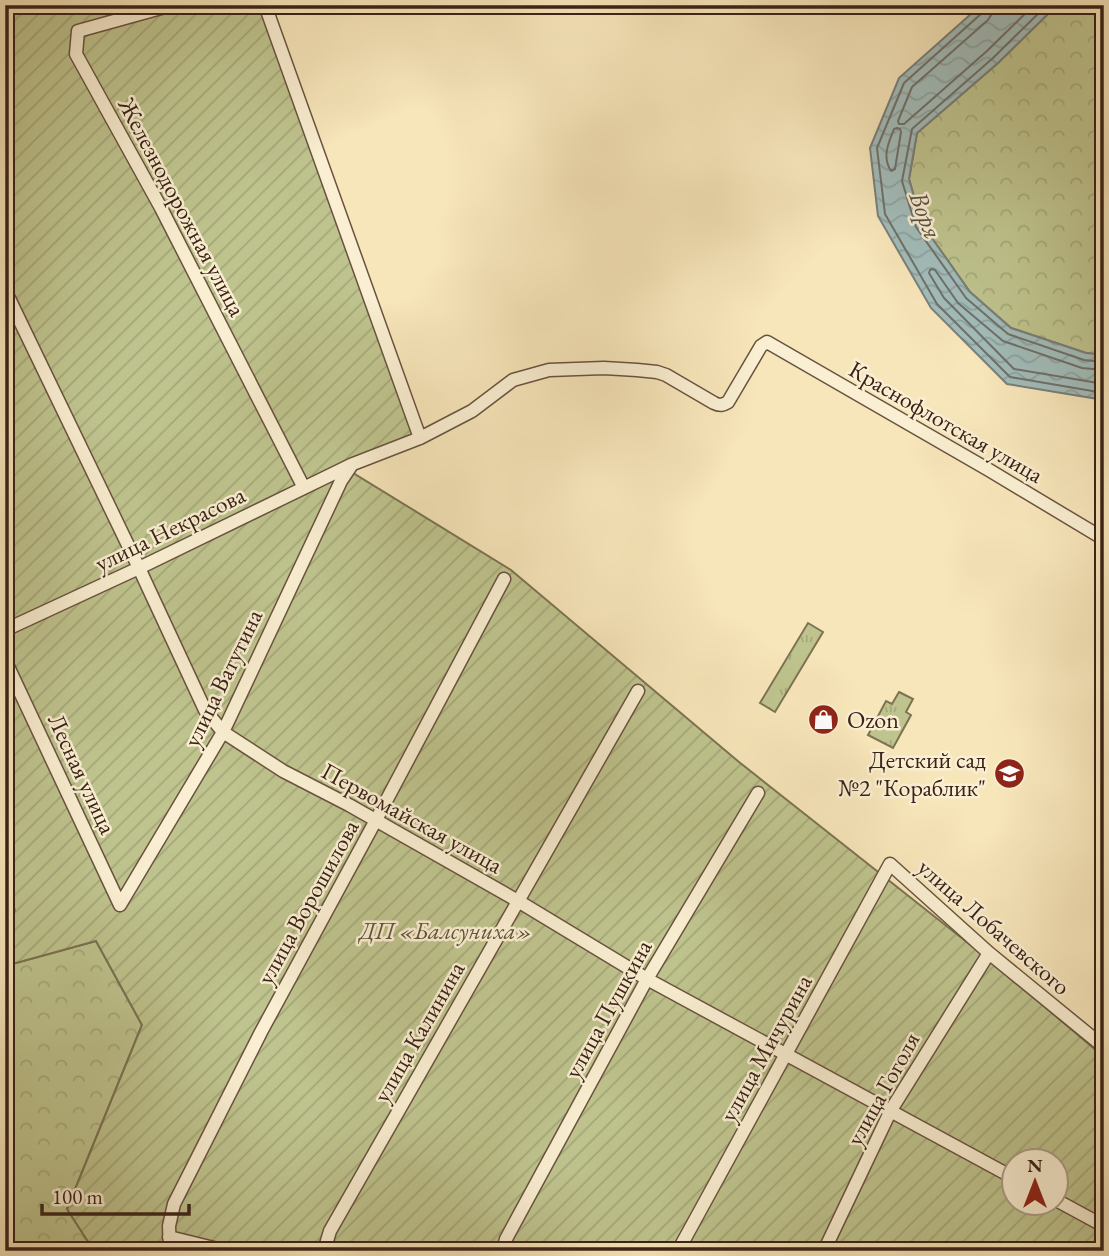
<svg xmlns="http://www.w3.org/2000/svg" width="1109" height="1256" viewBox="0 0 1109 1256" font-family="'EB Garamond',serif">
	<style>
		.forest { fill: url(#forest-crowns); stroke: #7c7353; stroke-width: 2 }
		.park { fill: url(#park-tufts); stroke: #7c7353; stroke-width: 2 }
		.garden { fill: url(#garden-furrows); stroke: #7c7353; stroke-width: 2; fill-rule: evenodd }
		.water { fill: url(#water-waves); stroke: #787f7a; stroke-width: 2 }
		.lines { fill: none; stroke-linecap: round; stroke-linejoin: round }
		.shore { stroke: #6e706a; stroke-width: 2 }
		.minor-casing { stroke: #695340; stroke-width: 15 }
		.minor { stroke: #faefd2; stroke-width: 12 }
		.labels { text-anchor: middle; stroke-width: 5; stroke-linejoin: round; paint-order: stroke }
		.street-label { font-size: 24px; fill: #3a2218; stroke: #faefd2 }
		.poi-label { font-size: 24px; fill: #3a2218; stroke: #faefd2; text-anchor: start }
		.park-label { font-size: 24px; font-style: italic; fill: #62533b; stroke: #faefd2 }
		.water-label { font-size: 26px; font-style: italic; fill: #595049; stroke: #faefd2 }
	</style>
	<defs>
		<pattern id="forest-crowns" width="20" height="18" patternUnits="userSpaceOnUse" patternTransform="scale(1.75)"><rect width="20" height="18" fill="#bfc48e"/><path d="M2 6a3 3 0 1 1 6 0M12 15a3 3 0 1 1 6 0" fill="none" stroke="#a5a87a"/></pattern>
		<pattern id="park-tufts" width="24" height="20" patternUnits="userSpaceOnUse" patternTransform="scale(1.75)"><rect width="24" height="20" fill="#bfc48e"/><path d="M3 7l-1-3M5 7V3M7 7l1-3M15 17l-1-3M17 17v-4M19 17l1-3" fill="none" stroke="#a5a87a"/></pattern>
		<pattern id="garden-furrows" width="10" height="10" patternUnits="userSpaceOnUse" patternTransform="scale(1.75)"><rect width="10" height="10" fill="#bfc48e"/><path d="M-1 1l2-2M0 10L10 0M9 11l2-2" fill="none" stroke="#a5a87a"/></pattern>
		<pattern id="water-waves" width="16" height="10" patternUnits="userSpaceOnUse" patternTransform="scale(1.75)"><rect width="16" height="10" fill="#a2bdbb"/><path d="M0 5q4-4 8 0t8 0" fill="none" stroke="#8ca2a0"/></pattern>
	</defs>
	<rect width="100%" height="100%" fill="#f7e6ba"/>
	<filter id="stains"><feTurbulence type="fractalNoise" baseFrequency=".00286" numOctaves="4"/><feColorMatrix values="0 0 0 0 .2 0 0 0 0 .09 0 0 0 0 .02 0 0 0 .5 -.17"/></filter>
	<radialGradient id="worn" r=".72"><stop offset=".6" stop-color="#630" stop-opacity="0"/><stop offset="1" stop-color="#630" stop-opacity=".3"/></radialGradient>
	<path class="forest" d="M1057,5H1104V355L1086,353L1011,328L970,292L922,224L909,179L917,133L998,63Z
		M96,941L142,1025L67,1209L94,1251H5V966Z"/>
	<path class="park" d="M808,623L823,632L775,712L760,703Z
		M899,692L913,699L906,712L911,715L893,748L868,735L886,701L892,704Z"/>
	<path class="garden" d="M5,5H272L315,143L421,433L350,471L511,570L739,762L987,958L1104,1057V1251H94L67,1209L142,1025L96,941L5,966ZM1014,1162H1056V1204H1014Z"/>
	<path class="water" d="M981,5H1057L998,63L917,133L909,179L922,224L970,292L1011,328L1086,353L1104,355V400L1007,384L931,308L878,216L870,148L899,78Z"/>
	<g class="lines">
		<path class="shore" d="M985,5L982,13L904,83L877,148L885,214L937,304L1010,377L1104,393
			M994,5L993,12L988,20L912,87L898,121L899,124H904L987,51L1034,5
			M1047,5L993,58L912,129L902,181L916,227L966,298L1008,334L1084,360L1104,362
			M897,128L900,129L901,132L895,169L891,171C882,157 888,144 894,129Z
			M1104,370L1082,368L1003,341L958,303L935,270L932,269L930,270L929,273L944,298L1014,369L1104,384"/>
		<defs>
			<path id="minor" d="M172,5L78,31L76,54L161,208L304,488
				M265,5L420,438
				M5,290L139,568L205,710L223,732L283,771L349,805L518,901L647,979L1014,1178
				M5,630L139,568L353,464L420,438L472,411L513,380L549,370L604,368L637,370L657,372L666,375L714,403C720,406 723,405 728,402L761,346L767,342L989,470L1104,539
				M5,660L120,905
				M5,904L8,910
				M120,905L223,732L341,481L351,466
				M1056,1200L1104,1226
				M169,1237L226,1251
				M170,1251L169,1226L174,1204L261,1032L376,820L504,579
				M324,1251L330,1231L638,691
				M503,1251L506,1239L647,979L758,793
				M678,1251L890,864L989,953L1104,1047
				M824,1251L891,1110L989,953"/>
		</defs>
		<use href="#minor" class="minor-casing"/>
		<use href="#minor" class="minor"/>
	</g>
	<defs>
		<symbol id="shop-disc" viewBox="-11 -11 22 22"><circle r="9.5" fill="#8f2418" stroke="#faefd2"/><path d="M-5-2.5h2.3a2.7 3.5 0 0 1 5.4 0H5L5.5 6h-11ZM-1.5-2.5h3a1.5 2.3 0 0 0-3 0Z" fill="#fff"/></symbol>
		<symbol id="school-disc" viewBox="-11 -11 22 22"><circle r="9.5" fill="#8f2418" stroke="#faefd2"/><path d="M0-5L7-2L0 1L-7-2ZM-4 1L0 2.5L4 1V4Q0 6-4 4Z" fill="#fff"/></symbol>
	</defs>
	<g fill-rule="evenodd">
		<use href="#shop-disc" x="806" y="702" width="35" height="35"/>
		<use href="#school-disc" x="992" y="756" width="35" height="35"/>
	</g>
	<g class="labels">
		<g class="street-label">
			<text transform="translate(182 207) rotate(62)" y="8">Железнодорожная улица</text>
			<text transform="translate(946 422) rotate(30)" y="8">Краснофлотская улица</text>
			<text transform="translate(170 529) rotate(-26)" y="8">улица Некрасова</text>
			<text transform="translate(223 678) rotate(-64)" y="8">улица Ватутина</text>
			<text transform="translate(82 774) rotate(65)" y="8">Лесная улица</text>
			<text transform="translate(412 818) rotate(29)" y="8">Первомайская улица</text>
			<text transform="translate(308 902) rotate(-61)" y="8">улица Ворошилова</text>
			<text transform="translate(994 927) rotate(41)" y="8">улица Лобачевского</text>
			<text transform="translate(608 1009) rotate(-61)" y="8">улица Пушкина</text>
			<text transform="translate(419 1032) rotate(-60)" y="8">улица Калинина</text>
			<text transform="translate(766 1048) rotate(-61)" y="8">улица Мичурина</text>
			<text transform="translate(883 1089) rotate(-61)" y="8">улица Гоголя</text>
		</g>
		<g class="poi-label">
			<text x="847" y="728">Ozon</text>
			<text x="986" y="768" text-anchor="end">Детский сад<tspan x="986" dy="28">№2 "Кораблик"</tspan></text>
		</g>
		<g class="park-label">
			<text x="446" y="939">ДП «Балсуниха»</text>
		</g>
		<g class="water-label">
			<text transform="translate(926 215) rotate(69)" y="9">Воря</text>
		</g>
	</g>
	<rect width="1109" height="1256" fill="none" stroke="#f7e6ba" stroke-width="28"/>
	<rect x="7" y="7" width="1095" height="1242" fill="none" stroke="#3a2218" stroke-width="3.5"/>
	<rect x="14" y="14" width="1081" height="1228" fill="none" stroke="#3a2218" stroke-width="2"/>
	<g transform="translate(1035 1182)"><circle r="33" fill="#faefd2" stroke="#ad9d88" stroke-width="2"/>
	<path d="M0-5L12 26L0 18L-12 26Z" fill="#8f2418"/>
	<text y="-10" font-size="19" font-weight="bold" text-anchor="middle" fill="#3a2218">N</text>
	</g>
	<path d="M42 1204v10h147v-10" fill="none" stroke="#3a2218" stroke-width="3.5"/>
	<text x="52" y="1204" font-size="21" fill="#3a2218" stroke="#faefd2" stroke-width="5" paint-order="stroke">100 m</text>
	<rect width="100%" height="100%" filter="url(#stains)"/>
	<rect width="100%" height="100%" fill="url(#worn)"/>
</svg>
